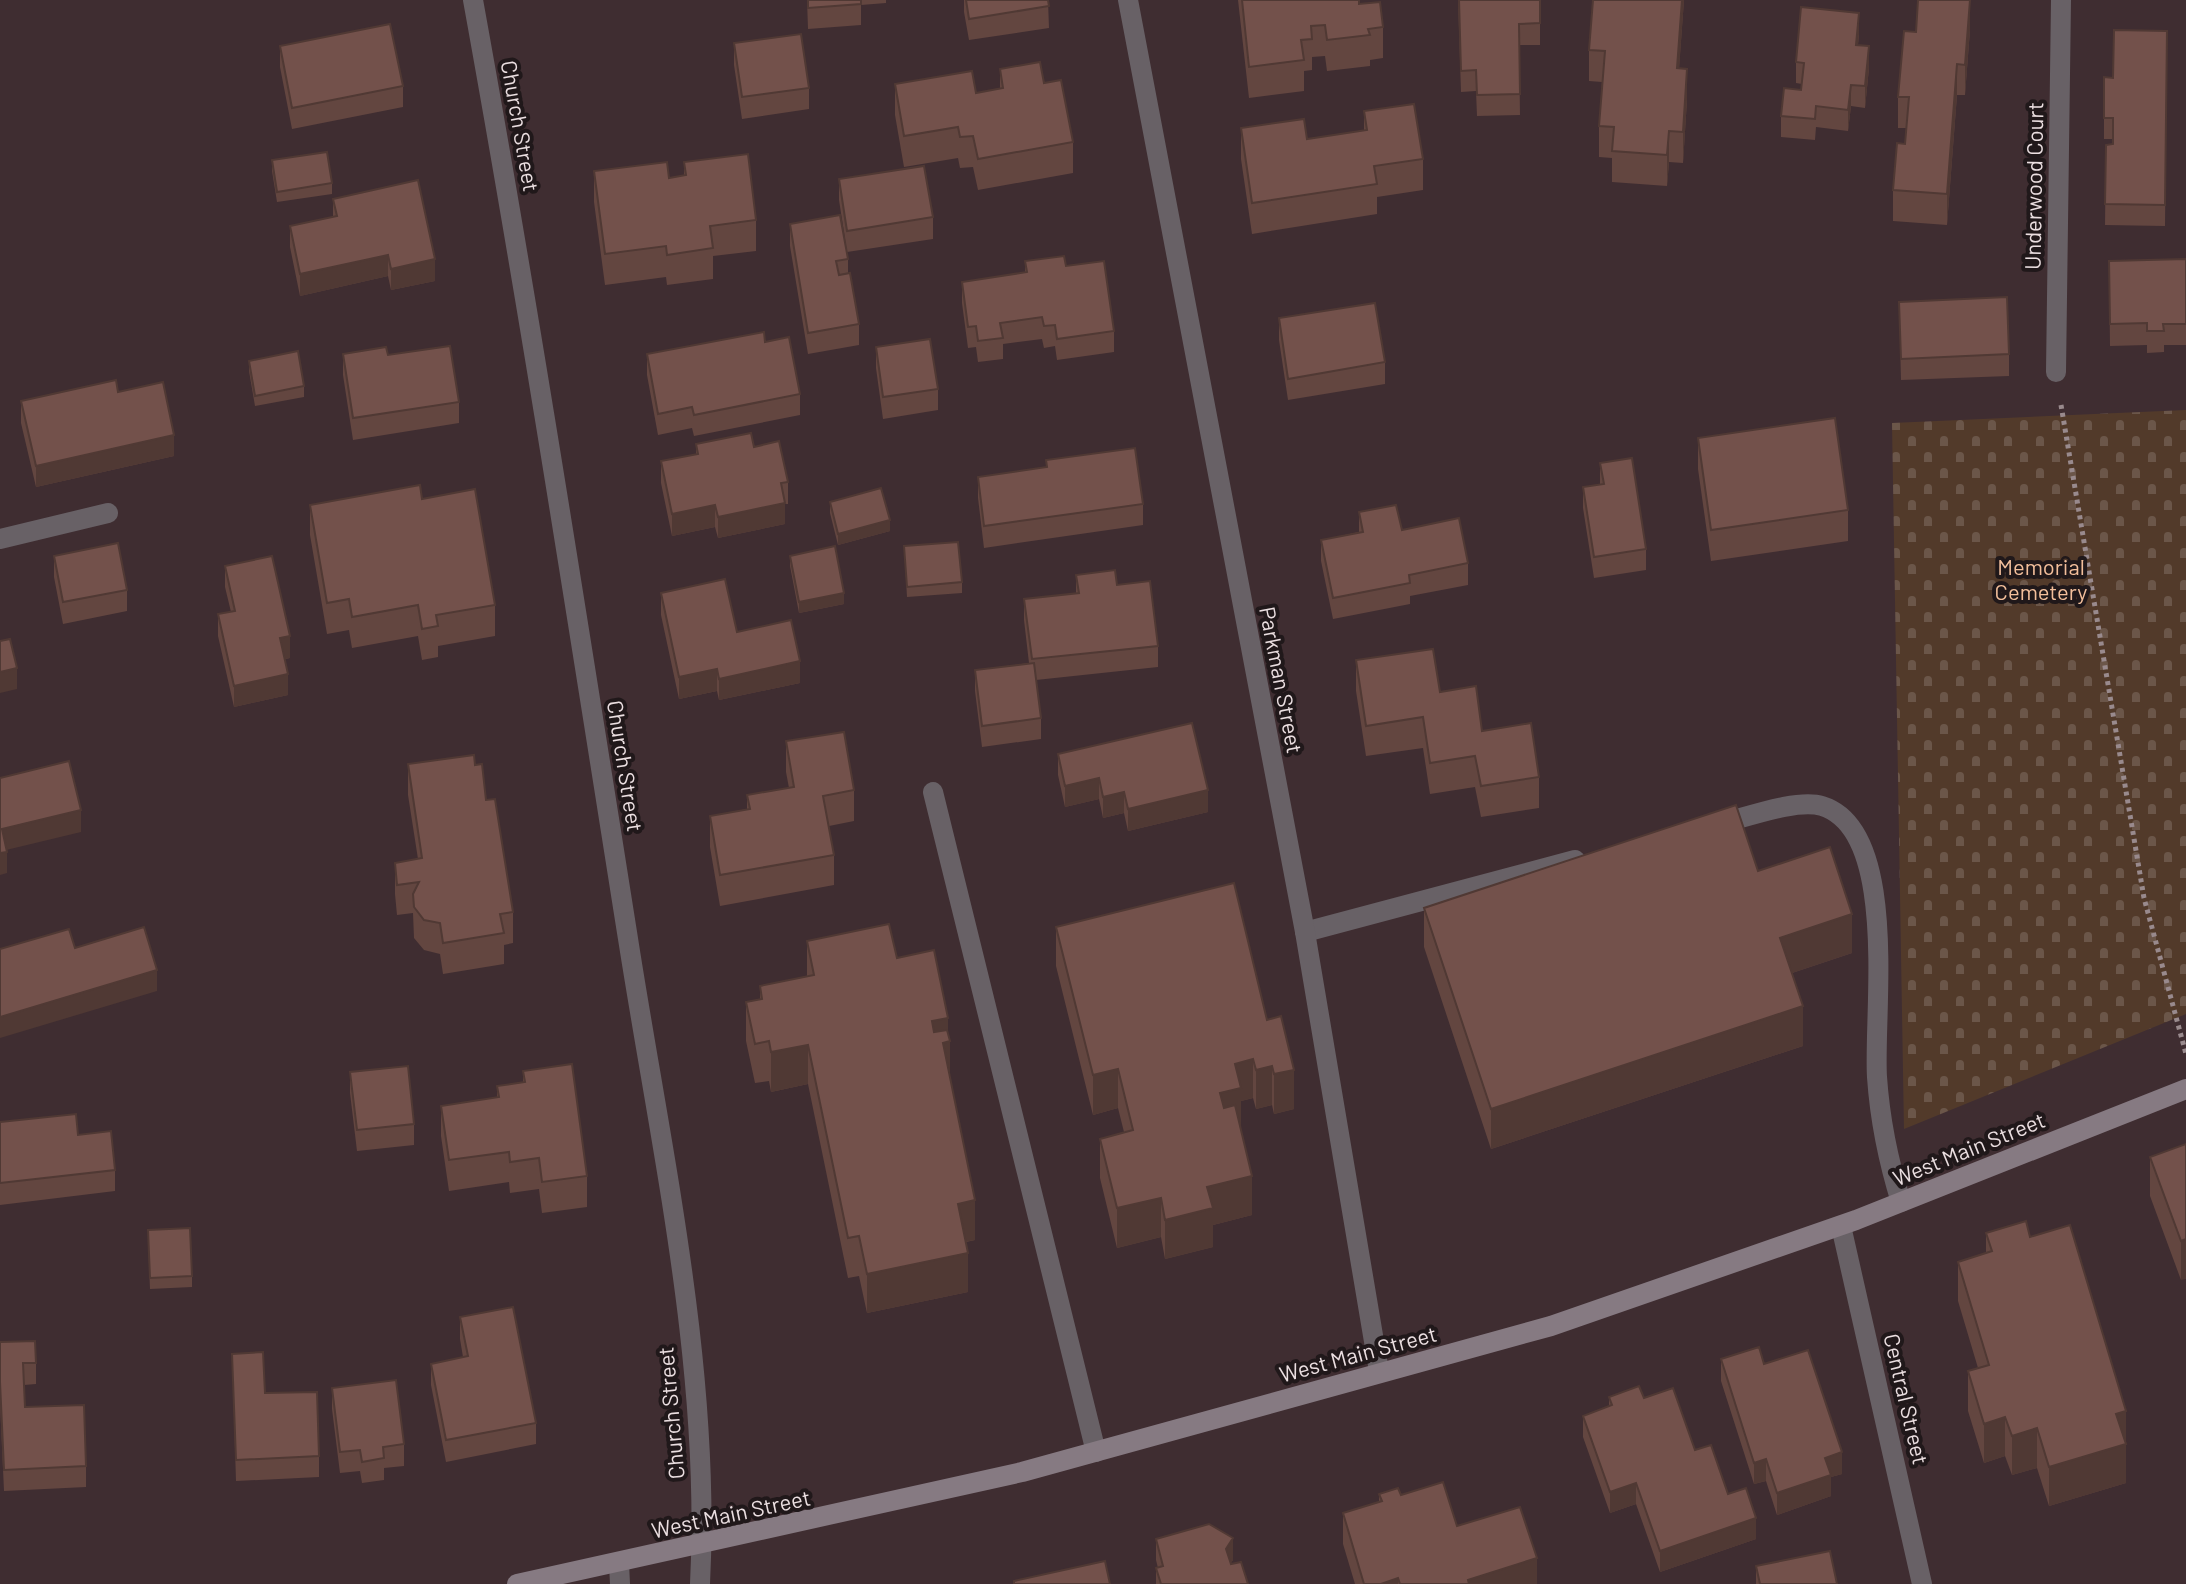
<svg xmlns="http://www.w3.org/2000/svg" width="2186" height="1584" viewBox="0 0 2186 1584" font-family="Barlow,sans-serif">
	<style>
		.cemetery { fill: url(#cemetery-stones) }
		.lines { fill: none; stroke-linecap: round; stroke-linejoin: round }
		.path { stroke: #998a8d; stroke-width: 5; stroke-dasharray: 4 4; stroke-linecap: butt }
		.service { stroke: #686166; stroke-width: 20 }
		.minor { stroke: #686166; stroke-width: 20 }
		.tertiary { stroke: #686166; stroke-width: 20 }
		.secondary { stroke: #867a82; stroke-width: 20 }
		.wall { fill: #634640 }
		.shaded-wall { fill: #503934 }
		.building { fill: #73514b; stroke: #503934; stroke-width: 2 }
		.labels { text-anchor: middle; stroke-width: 8; stroke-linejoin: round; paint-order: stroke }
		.street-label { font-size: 22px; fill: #ebdfe1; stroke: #20181a }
		.park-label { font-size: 22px; fill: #f3bf9b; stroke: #20181a }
	</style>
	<defs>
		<pattern id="cemetery-stones" width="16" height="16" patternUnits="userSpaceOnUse" patternTransform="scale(2)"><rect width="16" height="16" fill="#523a2a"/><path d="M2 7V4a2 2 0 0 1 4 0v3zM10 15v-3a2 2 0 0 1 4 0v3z" fill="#6b5649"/></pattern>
	</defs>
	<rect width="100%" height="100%" fill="#3f2d31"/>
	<path class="cemetery" d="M2186,410V1014L1904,1129L1892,423Z"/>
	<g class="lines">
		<path class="path" d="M2061,405L2144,898L2186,1054"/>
		<path class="service" d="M0,539L108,513
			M933,792L1096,1452
			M1715,825C1742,819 1796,798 1822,806C1900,830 1873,1015 1877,1077C1880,1121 1888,1160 1901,1202
			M1305,932L1575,860"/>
		<path class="minor" d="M1128,0L1305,932L1379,1371
			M2056,372L2061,0
			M1841,1226L1922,1584"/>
		<path class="tertiary" d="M473,0C530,314 579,630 629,945C662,1155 711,1370 700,1584
			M619,1563L620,1584"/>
		<path class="secondary" d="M517,1584L1022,1472L1551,1326L1856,1220L2186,1089"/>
	</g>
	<path class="wall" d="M807,0H886V3L861,5V25L808,29Z
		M964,0H1048L1049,28L969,40L964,12Z
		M1238,0H1359V4L1383,27V58L1370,60V66L1327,71L1325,56L1312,57V70L1304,71V91L1249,98Z
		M1458,0H1540V45H1519L1520,115L1477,116L1476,91L1461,92Z
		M1684,0L1679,68L1687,100L1683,163L1669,162L1667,186L1612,182V158L1599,157V126L1602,82L1589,81V50Z
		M1970,30L1965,95H1957L1947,225L1893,221V190L1905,144L1906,128H1898V97L1916,32Z
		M2167,31L2165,226L2105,225L2106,145L2113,144V139H2104V77L2113,78Z
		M1859,34L1858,45L1869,68L1865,108L1851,106L1848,131L1816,127L1815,140L1781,137V116L1801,90L1802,84L1796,83V62Z
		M734,43L809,88V109L742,119L734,65Z
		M280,46L403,86V107L292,129L280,67Z
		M1000,69L1044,83L1073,142V173L978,190L973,167L960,168L958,158L904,167L895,115V84L976,93L1000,88Z
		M1364,111L1423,159V190L1377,197V214L1252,234L1241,159V128L1307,139L1364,130Z
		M272,160L332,183V194L277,202L272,171Z
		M684,162L756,220V251L713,256V279L667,285L666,277L605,285L594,202V171L669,178L684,176Z
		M839,179L933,217V239L847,252L839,200Z
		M333,199L435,281L391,290L388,276L300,296L290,247V226L333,217Z
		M790,224L848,259V273L859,324V345L808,354L790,246Z
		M2186,259V345H2164V352L2147,353V345L2110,346L2109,261Z
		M1025,261L1066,266L1114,331V352L1057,360L1055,346L1044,348L1042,339L1003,344V359L978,362L976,347L968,348L962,303V282L1025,273Z
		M1899,302L2009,354V376L1901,380Z
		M1279,318L1385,362V384L1288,400L1279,340Z
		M765,342L800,394V415L694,436L692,428L658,435L647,375V354Z
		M876,347L938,389V410L883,419L876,368Z
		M343,354L388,355L459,402V423L353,440L343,375Z
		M249,361L304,386V397L255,406L249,371Z
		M118,392L174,456L36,487L21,423V401Z
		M1698,438L1848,510V541L1711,561L1698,469Z
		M696,444L754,447L788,482V504H785V524L718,538L715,527L672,536L661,483V461L696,454Z
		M1046,460L1143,504V525L984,548L978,498V477L1046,467Z
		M1600,463L1646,549V570L1594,578L1583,508V487L1600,484Z
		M422,499L495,605V636L438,646V657L422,660L418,636L352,648L349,630L327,634L310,535V505Z
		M830,502L890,531L838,545L830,513Z
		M1359,512L1402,530L1468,563V585L1410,596V604L1333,619L1321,561V540L1359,532Z
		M904,546L962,582V593L907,597Z
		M54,556L127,590V611L63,624L54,577Z
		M790,556L844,604L799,613L790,566Z
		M225,566L290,658L285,659L288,695L234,707L218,636V614L231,612L225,587Z
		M1076,575L1117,585L1158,646V667L1036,680L1041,718V739L982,747L975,691V670L1029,663L1024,620V599L1076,593Z
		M661,593L737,632L800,683L719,700L717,691L679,699L661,615Z
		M1356,660L1440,692L1482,731L1539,777V808L1481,817L1475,787L1430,794L1423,748L1366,756L1356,691Z
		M786,741L854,790V821L829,826L834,855V885L720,906L710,847V816L747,809V795L789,788L786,772Z
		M1058,754L1208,812L1128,831L1124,813L1103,818L1099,799L1065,807L1058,775Z
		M408,764L475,765L486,800L513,912V943L504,945V964L443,974L440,954L424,950L414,938L413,913L397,915L395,894V863L418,859L408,795Z
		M1758,871L1852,953L1792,973L1803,1046L1491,1149L1424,947V908Z
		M1056,927L1267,1020L1294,1109L1274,1114L1272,1105L1256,1109L1253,1098L1241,1101V1127H1240L1252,1215L1213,1225V1247L1165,1259L1161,1237L1117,1248L1100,1178V1139L1124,1132L1118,1108L1093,1115L1056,966Z
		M807,941L897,958L948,1032L950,1078L975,1240L966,1242L968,1292L867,1313L859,1276L848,1278L808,1084L771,1092L769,1081L755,1083L746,1041V1002L760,999V986L807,976Z
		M523,1071L587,1176V1207L542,1213L539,1189L510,1193L509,1182L449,1191L441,1136V1106L497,1098V1086L523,1082Z
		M350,1072L414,1124V1145L357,1151L350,1093Z
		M0,1122L78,1135L115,1170V1191L0,1205Z
		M2186,1144L2181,1280L2150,1196V1157Z
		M1986,1233L2030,1237L2126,1411V1483L2049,1506L2037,1468L2012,1475L2005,1456L1984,1463L1968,1411V1371L1978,1368L1958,1301V1262L1986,1253Z
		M148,1241L192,1276V1287L150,1289Z
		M460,1317L536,1423V1444L446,1462L431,1385V1364L463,1357L460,1339Z
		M0,1342L36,1363V1384L24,1385L25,1407L86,1466V1487L4,1491L0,1403Z
		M232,1354L319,1456V1477L236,1481Z
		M1721,1359L1764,1364L1842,1474L1831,1477V1496L1777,1515L1766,1481L1754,1484L1721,1381Z
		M332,1388L404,1444V1466L384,1468V1480L362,1483L360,1471L340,1473L332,1409Z
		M1609,1397L1644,1398L1695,1450L1728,1494L1756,1539L1660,1572L1636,1504L1610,1513L1583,1437V1416L1609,1407Z
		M1379,1494L1401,1495L1457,1526L1537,1584H1355L1343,1544V1513L1379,1502Z
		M1156,1539L1233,1560L1230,1563L1248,1584H1156V1568H1158L1156,1560Z
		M1756,1566L1837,1584H1756Z"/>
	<path class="shaded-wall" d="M1682,0H1684L1677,99V68Z
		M1970,0V30L1965,95V65Z
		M1859,13V34L1856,66V45Z
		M1869,46V68L1865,108V86Z
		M1957,64V95L1947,225V194Z
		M1687,69V100L1683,163V132Z
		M1851,85V106L1848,131V110Z
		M1669,131V162L1667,186V155Z
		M388,255V276L300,296V274Z
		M435,259V281L391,290V269Z
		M174,435V456L36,487V466Z
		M785,503V524L718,538V517Z
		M715,505V527L672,536V514Z
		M890,520V531L838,545V534Z
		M844,593V604L799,613V602Z
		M290,636V658L280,660V638Z
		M800,661V683L719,700V679Z
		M17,668V689L0,693V672Z
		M717,669V691L679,699V677Z
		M288,674V695L234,707V686Z
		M1099,778V799L1065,807V786Z
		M1208,790V812L1128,831V809Z
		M1124,792V813L1103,818V797Z
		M81,810V832L2,851V829Z
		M7,852V873L0,875V853Z
		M1852,914V953L1780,977V938Z
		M157,970V991L0,1038V1017Z
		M1803,1006V1046L1491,1149V1109Z
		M948,1018V1042L950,1041V1081L932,1060V1021Z
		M808,1045V1084L771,1092V1052Z
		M1253,1059V1098L1241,1101V1127L1220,1133V1093L1235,1064Z
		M1272,1066V1105L1256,1109V1070Z
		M1118,1069V1108L1093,1115V1075Z
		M1294,1070V1109L1274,1114V1074Z
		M1252,1176V1215L1213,1225V1247L1165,1259V1220L1207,1187Z
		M1161,1198V1237L1117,1248V1208Z
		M975,1200V1240L958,1243V1204Z
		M2186,1239V1279L2181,1280V1241Z
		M968,1253V1292L867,1313V1274Z
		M2126,1411V1483L2049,1506V1467L2116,1414Z
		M2005,1417V1456L1984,1463V1424Z
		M2037,1428V1468L2012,1475V1436Z
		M1842,1452V1474L1831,1477V1496L1777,1515V1493L1825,1458Z
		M1766,1459V1481L1754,1484V1463Z
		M1636,1483V1504L1610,1513V1492Z
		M1756,1518V1539L1660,1572V1551Z
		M1233,1538V1560L1226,1570V1549Z
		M1537,1558V1584H1468V1580Z
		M1398,1578V1584H1381Z"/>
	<path class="building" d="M808,0H861V4L808,8Z
		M966,0H1048L1049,6L969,19Z
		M1242,0H1359V4L1380,2L1383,27L1368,29L1370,35L1327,40L1325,25L1311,26L1312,39L1301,40L1304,60L1249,67Z
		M1459,0H1540V23L1519,24L1520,94L1477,95L1476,70L1461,71Z
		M1593,0H1682L1677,68L1687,69L1683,132L1669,131L1667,155L1612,151L1614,127L1599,126L1605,51L1589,50Z
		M1918,0H1970L1965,65L1957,64L1947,194L1893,190L1897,143L1905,144L1909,97H1898L1904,31L1916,32Z
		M1801,7L1859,13L1856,45L1869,46L1865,86L1851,85L1848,110L1816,106L1815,119L1781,116L1784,88L1801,90L1804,63L1796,62Z
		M390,24L403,86L292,108L280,46Z
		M2114,30L2167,31L2165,205L2105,204L2106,145L2113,144V118H2104V77L2113,78Z
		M801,34L809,88L742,97L734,43Z
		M1040,62L1044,83L1061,80L1073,142L978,159L973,136L960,137L958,127L904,136L895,84L972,71L976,93L1003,88L1000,69Z
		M1414,104L1423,159L1374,166L1377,184L1252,203L1241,128L1304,119L1307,139L1367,130L1364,111Z
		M327,152L332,183L277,192L272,160Z
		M748,154L756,220L710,226L713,248L667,255L666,246L605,254L594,171L667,162L669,178L686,175L684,162Z
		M924,166L933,217L847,231L839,179Z
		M418,180L435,259L391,269L388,255L300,274L290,226L337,216L333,199Z
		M840,215L848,259L836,261L839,275L850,273L859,324L808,333L790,224Z
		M1064,256L1066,266L1104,261L1114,331L1057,339L1055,325L1044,326L1042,317L1000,323L1003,338L978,341L976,326L968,327L962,282L1027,272L1025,261Z
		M2186,259V324H2163L2164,331H2147V323L2110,324L2109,261Z
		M2007,297L2009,354L1901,359L1899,302Z
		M1375,303L1385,362L1288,379L1279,318Z
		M764,332L765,342L789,337L800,394L694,415L692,407L658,414L647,354Z
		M930,339L938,389L883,397L876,347Z
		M450,346L459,402L353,418L343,354L386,347L388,355Z
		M298,351L304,386L255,396L249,361Z
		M116,380L118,392L163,382L174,435L36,466L21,401Z
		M1835,418L1848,510L1711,530L1698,438Z
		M751,433L754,447L779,441L788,482L781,483L785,503L718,517L715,505L672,514L661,461L698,454L696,444Z
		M1135,448L1143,504L984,526L978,477L1047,467L1046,460Z
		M1632,458L1646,549L1594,557L1583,487L1604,484L1600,463Z
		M420,485L422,499L475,489L495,605L436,615L438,626L422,629L418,605L352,617L349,599L327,603L310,505Z
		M881,488L890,520L838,534L830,502Z
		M1396,505L1402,530L1459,518L1468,563L1409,575L1410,583L1333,598L1321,540L1363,532L1359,512Z
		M958,542L962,582L907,587L904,546Z
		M118,543L127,590L63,602L54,556Z
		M835,546L844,593L799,602L790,556Z
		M272,556L290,636L280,638L288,674L234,686L218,614L235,611L225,566Z
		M1115,570L1117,585L1150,581L1158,646L1032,659L1024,599L1079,593L1076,575Z
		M725,579L737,632L791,620L800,661L719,679L717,669L679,677L661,593Z
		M10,639L17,668L0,672V641Z
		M1433,649L1440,692L1476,686L1482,731L1531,723L1539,777L1481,786L1475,756L1430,763L1423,717L1366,726L1356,660Z
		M1034,663L1041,718L982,726L975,670Z
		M1192,723L1208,790L1128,809L1124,792L1103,797L1099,778L1065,786L1058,754Z
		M844,732L854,790L823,796L834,855L720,875L710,816L750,809L747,795L794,787L786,741Z
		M474,755L475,765L482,764L486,800L495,799L513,912L500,914L504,933L443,943L440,923L424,920L414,907L413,894L419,882L397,885L395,863L422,858L408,764Z
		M69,761L81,810L2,829L7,852L0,853V778Z
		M1736,805L1758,871L1830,847L1852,914L1780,938L1803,1006L1491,1109L1424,908Z
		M1234,883L1267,1020L1281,1016L1294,1070L1274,1074L1272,1066L1256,1070L1253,1059L1235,1064L1241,1088L1220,1093L1224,1108L1235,1105L1252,1176L1207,1187L1213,1208L1165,1220L1161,1198L1117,1208L1100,1139L1133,1130L1118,1069L1093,1075L1056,927Z
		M889,924L897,958L934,950L948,1018L932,1021L934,1032L947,1030L950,1041L943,1043L975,1200L958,1204L968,1253L867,1274L859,1236L848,1238L808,1045L771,1052L769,1041L755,1044L746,1002L762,999L760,986L814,975L807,941Z
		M144,927L157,970L0,1017V949L69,929L75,948Z
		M572,1064L587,1176L542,1182L539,1158L510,1162L509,1152L449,1160L441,1106L499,1097L497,1086L525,1082L523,1071Z
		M408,1066L414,1124L357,1130L350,1072Z
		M76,1114L78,1135L111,1131L115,1170L0,1183V1122Z
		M2186,1144V1239L2181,1241L2150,1157Z
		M2026,1221L2030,1237L2070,1225L2126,1411L2116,1414L2126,1444L2049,1467L2037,1428L2012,1436L2005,1417L1984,1424L1968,1371L1989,1365L1958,1262L1992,1251L1986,1233Z
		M190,1228L192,1276L150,1278L148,1230Z
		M513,1307L536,1423L446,1440L431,1364L468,1356L460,1317Z
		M35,1341L36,1363H23L25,1407L84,1405L86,1466L4,1470L0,1382V1342Z
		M1759,1347L1764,1364L1808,1350L1842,1452L1825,1458L1831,1475L1777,1493L1766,1459L1754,1463L1721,1359Z
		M263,1352L265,1393L317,1392L319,1456L236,1460L232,1354Z
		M396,1380L404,1444L383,1447L384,1458L362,1462L360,1450L340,1452L332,1388Z
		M1639,1386L1644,1398L1673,1388L1695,1450L1711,1445L1728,1494L1746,1488L1756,1518L1660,1551L1636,1483L1610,1492L1583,1416L1612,1405L1609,1397Z
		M1443,1482L1457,1526L1520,1507L1537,1558L1468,1580L1469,1584H1400L1398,1578L1381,1584H1364L1343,1513L1382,1501L1379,1494L1398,1488L1401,1495Z
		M1209,1524L1233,1538L1226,1549L1231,1564L1241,1562L1248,1584H1161L1156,1568L1163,1566L1156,1539Z
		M1830,1551L1837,1584H1760L1756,1566Z
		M1105,1561L1110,1584H1014V1581Z"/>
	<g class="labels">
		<g class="street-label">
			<text transform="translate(520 126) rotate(80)" y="8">Church Street</text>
			<text transform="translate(2034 186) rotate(-89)" y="8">Underwood Court</text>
			<text transform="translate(1281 680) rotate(79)" y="8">Parkman Street</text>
			<text transform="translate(625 766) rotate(81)" y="8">Church Street</text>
			<text transform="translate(1969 1149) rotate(-22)" y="8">West Main Street</text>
			<text transform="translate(1358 1354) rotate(-15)" y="8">West Main Street</text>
			<text transform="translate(1906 1399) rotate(77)" y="8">Central Street</text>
			<text transform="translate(671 1413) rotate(-95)" y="8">Church Street</text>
			<text transform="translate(731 1514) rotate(-12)" y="8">West Main Street</text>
		</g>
		<g class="park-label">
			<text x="2041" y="575">Memorial<tspan x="2041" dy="25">Cemetery</tspan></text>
		</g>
	</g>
</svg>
